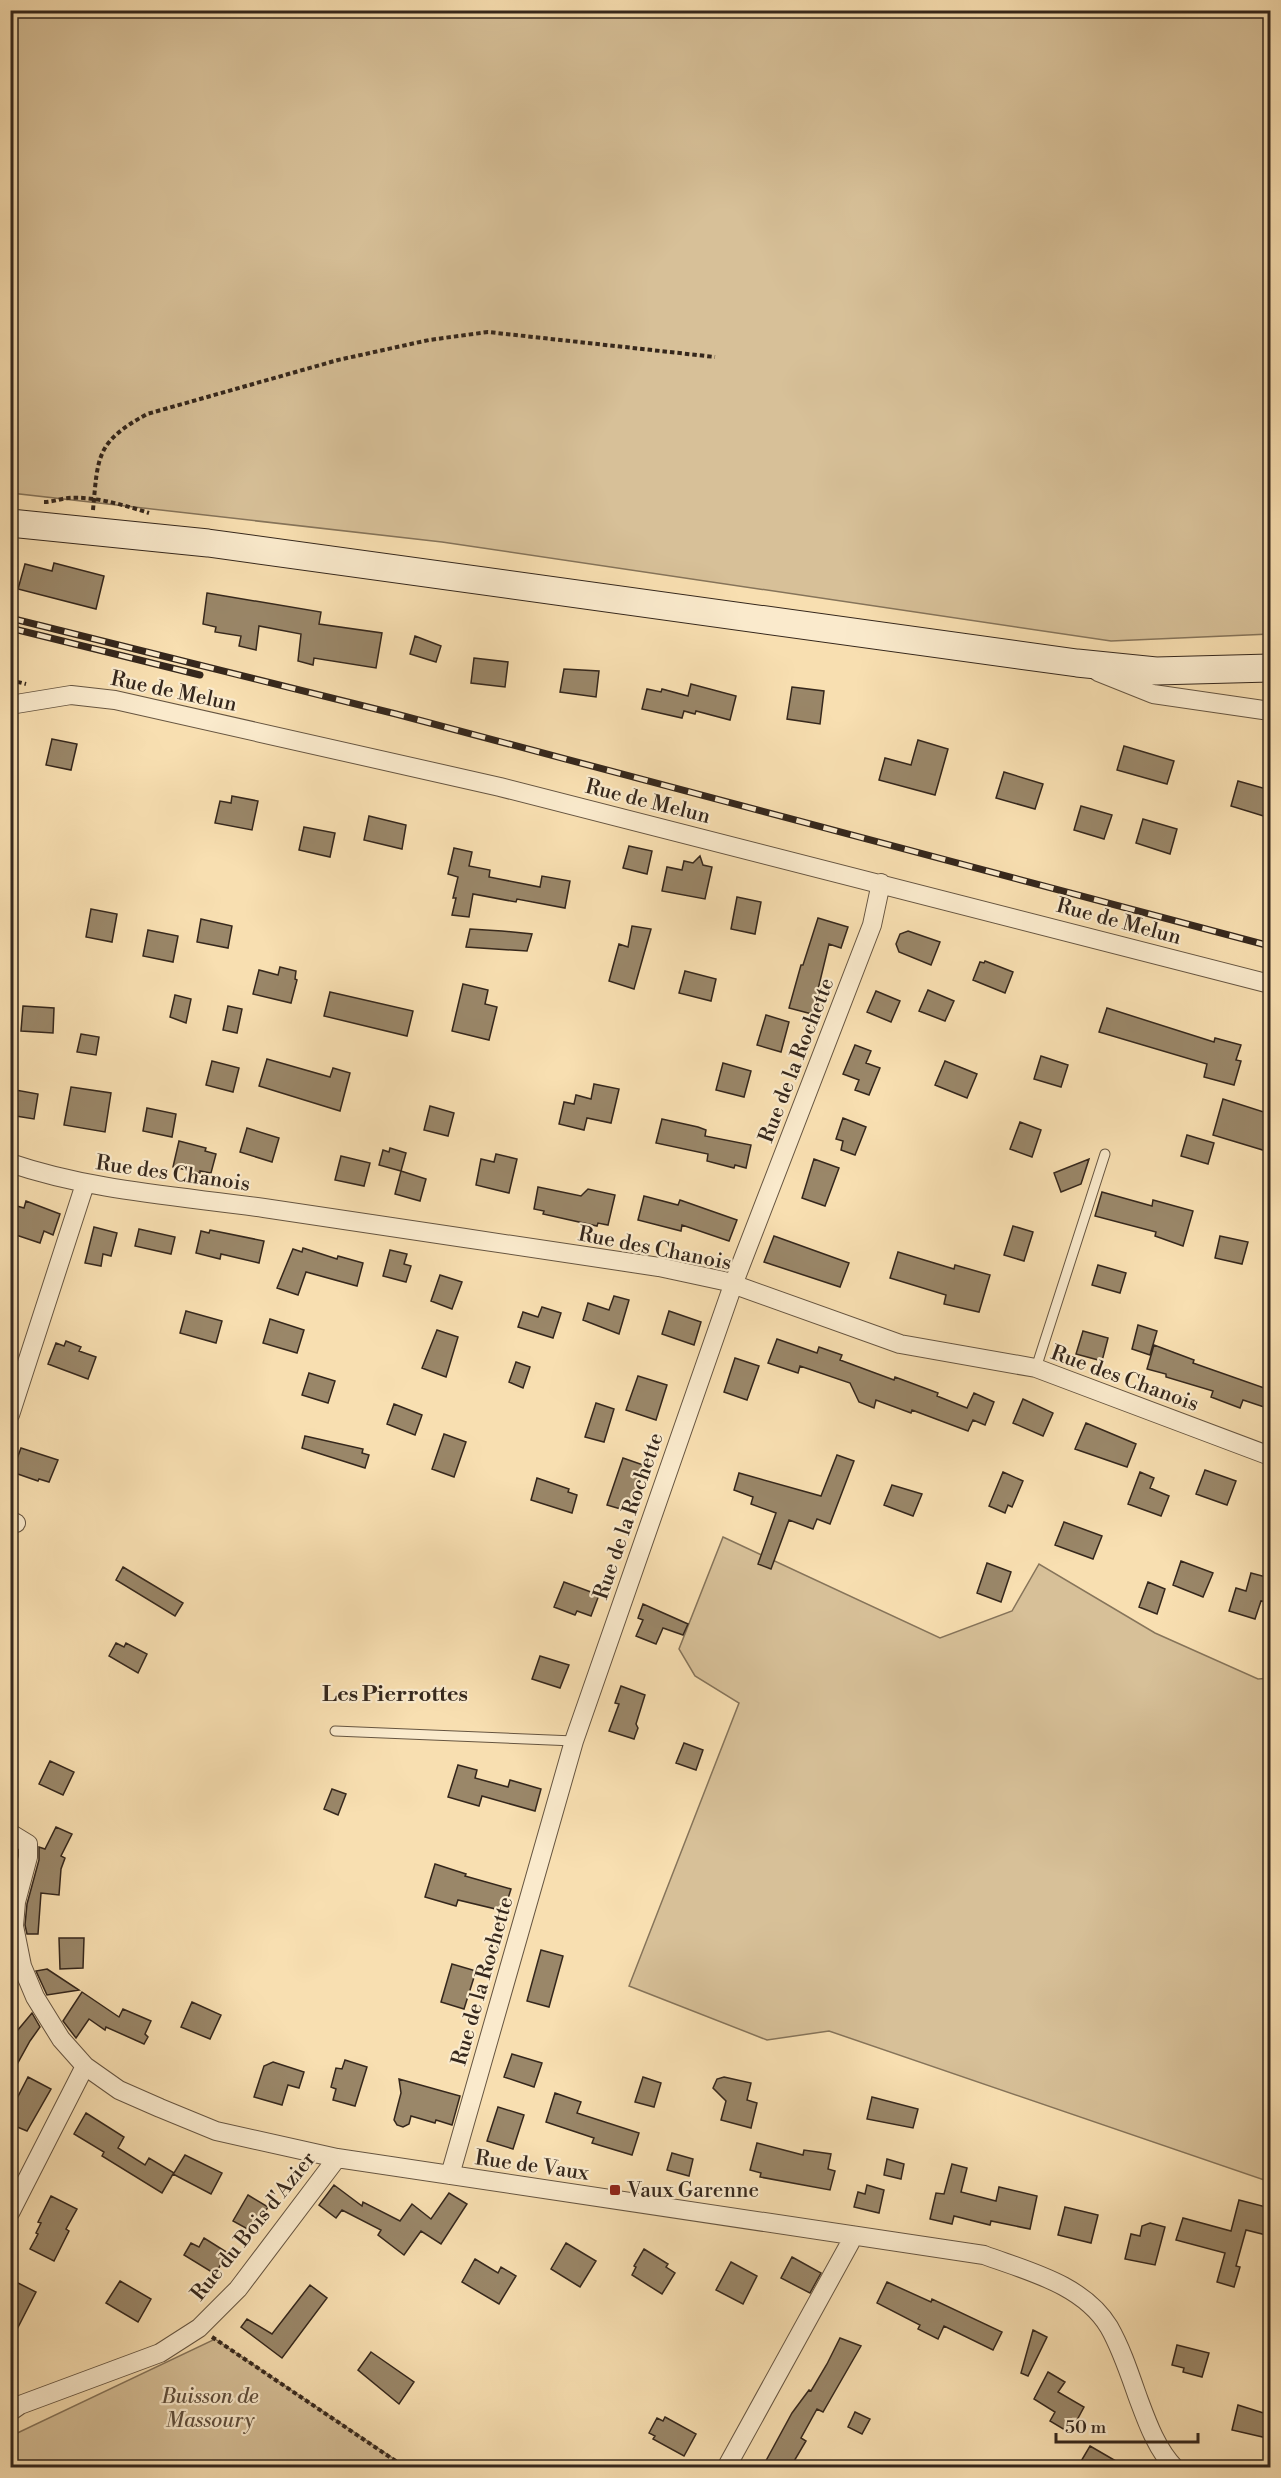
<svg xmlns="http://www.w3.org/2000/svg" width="1281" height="2478" viewBox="0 0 1281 2478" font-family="'Libre Bodoni',serif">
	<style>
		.green { fill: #d7c098; stroke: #86745a; stroke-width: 1.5 }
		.building { fill: #9a8769; stroke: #35271c; stroke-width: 1.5 }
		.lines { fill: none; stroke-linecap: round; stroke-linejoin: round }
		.service-casing { stroke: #665541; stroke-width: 11 }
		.minor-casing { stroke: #665541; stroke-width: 20 }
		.secondary-casing { stroke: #35271c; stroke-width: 29 }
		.path { stroke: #35271c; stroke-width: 4; stroke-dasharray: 4.5 3; stroke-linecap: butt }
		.service { stroke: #faeacc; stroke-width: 9 }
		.minor { stroke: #faeacc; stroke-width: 18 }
		.secondary { stroke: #faeacc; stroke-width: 27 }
		.rail-casing { stroke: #35271c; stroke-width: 7 }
		.rail { stroke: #faeacc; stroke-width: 4.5; stroke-dasharray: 14; stroke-linecap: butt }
		.poi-dot { fill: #8f2418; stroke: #faeacc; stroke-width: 2 }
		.labels { text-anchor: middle; stroke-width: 4.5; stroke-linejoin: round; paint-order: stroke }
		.street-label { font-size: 21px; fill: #35271c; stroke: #faeacc }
		.poi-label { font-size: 21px; fill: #35271c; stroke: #faeacc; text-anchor: start }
		.park-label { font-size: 21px; font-style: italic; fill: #5e4d3b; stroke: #faeacc }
		.neighbourhood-label { font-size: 22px; font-weight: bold; fill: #35271c; stroke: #faeacc }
	</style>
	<rect width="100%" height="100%" fill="#f8dfb1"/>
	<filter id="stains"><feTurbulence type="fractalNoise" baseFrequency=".00333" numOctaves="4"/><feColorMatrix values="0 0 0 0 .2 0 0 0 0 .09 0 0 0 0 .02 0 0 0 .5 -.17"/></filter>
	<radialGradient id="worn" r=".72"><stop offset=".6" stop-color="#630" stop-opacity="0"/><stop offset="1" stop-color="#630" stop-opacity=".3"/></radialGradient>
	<path class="green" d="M11,10L1270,11V634L1111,641L442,542L11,493Z
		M723,1537L940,1638L1012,1611L1039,1564L1155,1633L1258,1679L1270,1678V2182L829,2031L767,2040L629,1986L739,1703L695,1676L679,1649Z
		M215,2339L406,2467H11V2436Z"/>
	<path class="building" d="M54,563L104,576L96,609L18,589L25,564L52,571Z
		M207,593L321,612L319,624L382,633L376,668L314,658L313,665L298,661L301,634L259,626L256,650L239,646L241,636L215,632L216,627L203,624Z
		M415,636L441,646L436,662L410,654Z
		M474,658L508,662L505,687L471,683Z
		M564,669L599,671L596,697L560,692Z
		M691,684L736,696L730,720L696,711L695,714L684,711L682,718L642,709L647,689L661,692L662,689L688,696Z
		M792,687L824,691L820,724L787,719Z
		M52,739L77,744L71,770L46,765Z
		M918,740L948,749L935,795L879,780L885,758L911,765Z
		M1124,746L1174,761L1167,784L1117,770Z
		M1004,772L1043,784L1035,809L996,798Z
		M1238,781L1270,790V818L1231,806Z
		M232,796L258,801L252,830L215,823L220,801L231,803Z
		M1081,806L1112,815L1104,839L1074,830Z
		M369,816L406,825L402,849L364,840Z
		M1143,819L1177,829L1170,854L1136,843Z
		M304,827L335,833L330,857L299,850Z
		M629,846L652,851L647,874L623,868Z
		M454,848L472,852L469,866L490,870L489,877L540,887L542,876L570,881L565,908L517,899L516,902L473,894L469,917L452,915L456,898H453L458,877L448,874Z
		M700,856L703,865L712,867L705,899L662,891L667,867L682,870L684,861L693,863Z
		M737,897L761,902L755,934L731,929Z
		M91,909L117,914L112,942L86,937Z
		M818,918L848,927L841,948L829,944L812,1014L789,1008L801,965H803Z
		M201,919L232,926L228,948L197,942Z
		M632,926L651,929L634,989L609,981L619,944L628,947Z
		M470,929L502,931L532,934L527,951L466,947Z
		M148,930L178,936L173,962L143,956Z
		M908,931L940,942L931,965L899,952L896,944L900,934Z
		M985,961L1013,972L1005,993L973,980L980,962L984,963Z
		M280,967L296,971L295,979L297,980L291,1003L253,994L259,970L278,975Z
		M685,971L716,979L711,1001L679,993Z
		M463,984L488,990L485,1004L497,1007L489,1040L452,1031Z
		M928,990L954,1001L945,1021L919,1011Z
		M876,991L900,1001L891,1022L867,1012Z
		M330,992L413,1011L407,1036L324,1016Z
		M175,995L191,999L186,1023L170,1017Z
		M23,1006L54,1008L53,1033L21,1031Z
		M228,1006L242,1009L237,1033L223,1030Z
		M1107,1008L1214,1042L1215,1038L1241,1045L1236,1060L1241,1061L1234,1085L1204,1077L1207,1064L1099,1032Z
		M766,1015L789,1022L781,1052L757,1045Z
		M81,1034L99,1037L96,1055L77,1052Z
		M855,1045L871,1051L866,1063L880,1068L869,1095L855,1090L859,1080L843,1074Z
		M1041,1056L1068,1065L1061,1087L1034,1079Z
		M267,1059L330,1077L333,1068L350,1073L340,1111L259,1086Z
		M212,1061L239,1068L233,1092L206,1085Z
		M945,1061L977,1074L967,1098L935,1085Z
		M723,1063L751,1071L744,1097L716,1090Z
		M594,1084L619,1089L611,1123L587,1118L584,1130L559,1124L564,1102L574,1104L576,1095L591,1099Z
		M71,1087L111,1093L105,1132L64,1125Z
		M10,1089L38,1094L34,1119L10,1115Z
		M1223,1099L1270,1114V1137L1266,1151L1213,1135Z
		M430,1106L454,1113L448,1136L424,1130Z
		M147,1108L176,1114L172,1137L143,1131Z
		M843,1118L866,1127L855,1155L841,1150L843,1141L836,1139Z
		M662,1119L698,1127L706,1130L705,1136L751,1145L746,1168L735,1165L734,1168L707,1161L708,1154L656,1143Z
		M1020,1122L1041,1130L1032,1157L1010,1149Z
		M247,1128L279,1138L272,1162L240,1152Z
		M1187,1135L1214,1143L1208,1164L1181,1156Z
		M179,1141L206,1148L205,1151L216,1154L211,1173L200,1171V1173L173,1167Z
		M390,1148L406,1153L401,1171L379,1165L383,1150L389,1152Z
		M496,1154L517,1159L509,1193L476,1185L481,1159L494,1162Z
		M341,1156L370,1163L364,1186L335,1180Z
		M814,1159L839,1168L825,1206L802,1198Z
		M1089,1159L1081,1184L1061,1192L1054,1173Z
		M401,1171L426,1179L420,1201L395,1194Z
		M538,1187L581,1196L588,1189L615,1195L608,1225L598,1223L597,1226L543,1214L544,1211L534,1209Z
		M1102,1192L1152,1206L1153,1200L1193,1211L1183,1246L1155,1236L1156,1232L1095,1216Z
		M644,1196L678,1205L680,1200L737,1220L729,1241L682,1225L681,1231L638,1220Z
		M26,1201L60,1214L53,1235L44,1231L40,1243L10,1233V1204L24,1208Z
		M1013,1226L1033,1232L1024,1261L1004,1255Z
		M94,1227L117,1233L111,1256L103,1254L101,1266L85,1263Z
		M139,1229L175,1237L171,1254L135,1246Z
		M210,1230L264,1241L259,1263L221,1254L220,1259L196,1253L201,1231L209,1233Z
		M774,1236L849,1263L840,1287L764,1262Z
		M1220,1236L1248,1242L1242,1264L1215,1258Z
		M303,1248L337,1259L338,1256L363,1263L357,1286L306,1272L298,1295L277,1288L293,1249L302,1252Z
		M390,1250L407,1254L404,1264L411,1266L406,1282L383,1276Z
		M898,1252L954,1269L955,1265L990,1275L979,1312L944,1304L946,1295L890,1278Z
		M1098,1265L1126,1273L1120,1293L1092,1285Z
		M440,1275L462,1282L452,1309L431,1301Z
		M614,1296L629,1300L619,1334L583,1320L588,1303L609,1310Z
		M542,1307L561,1313L553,1338L518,1327L523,1312L538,1317Z
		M186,1311L222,1321L216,1343L180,1333Z
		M669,1311L701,1322L694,1345L662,1334Z
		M270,1319L304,1330L297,1353L263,1343Z
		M1138,1325L1157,1331L1150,1355L1132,1349Z
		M437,1330L458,1337L446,1377L422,1368Z
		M1083,1331L1108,1338L1102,1361L1076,1354Z
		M777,1339L817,1353L819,1347L842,1355L840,1360L894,1380L895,1377L938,1393L937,1396L967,1408L974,1393L994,1402L985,1425L973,1420L968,1431L912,1410L911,1413L876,1400L874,1408L859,1402L850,1383L800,1366L798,1373L768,1363Z
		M66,1341L81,1347L79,1351L96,1357L88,1379L48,1364L56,1343L64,1346Z
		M1154,1345L1194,1360L1193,1363L1270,1390V1409L1243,1400L1240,1408L1211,1397L1213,1391L1166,1377V1374L1147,1369Z
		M735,1358L759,1366L747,1400L724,1392Z
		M516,1362L530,1367L523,1388L509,1382Z
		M309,1373L335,1381L328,1403L302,1395Z
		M638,1376L667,1385L656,1420L626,1410Z
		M1023,1399L1053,1413L1043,1436L1013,1423Z
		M596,1403L614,1409L604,1442L585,1437Z
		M394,1404L422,1415L415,1435L387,1424Z
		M1086,1423L1136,1444L1127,1467L1075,1449Z
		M444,1434L466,1442L454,1477L432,1469Z
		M305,1436L363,1449L362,1453L369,1455L365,1468L302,1448Z
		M21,1448L58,1460L49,1482L39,1479L38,1481L12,1472Z
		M837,1455L854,1461L830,1524L817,1519L813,1529L789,1520L771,1569L758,1564L776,1513L751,1504L753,1497L734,1490L739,1473L821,1496Z
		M623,1458L646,1466L631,1512L607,1505Z
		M1205,1470L1236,1481L1227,1505L1196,1494Z
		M1003,1472L1023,1481L1012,1507L1008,1505L1005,1513L989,1506Z
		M1140,1472L1154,1478L1150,1488L1169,1496L1161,1516L1128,1504Z
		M537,1478L569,1489L568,1492L577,1495L572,1513L531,1500Z
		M892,1485L922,1494L913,1516L884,1505Z
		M1064,1522L1102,1536L1093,1559L1055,1545Z
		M1181,1561L1213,1573L1203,1597L1173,1585Z
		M987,1563L1011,1572L1001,1602L977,1593Z
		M123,1567L183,1603L175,1616L116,1580Z
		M1251,1573L1270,1578V1603L1261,1601L1255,1619L1229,1611L1236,1588L1246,1591Z
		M564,1582L599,1595L591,1616L577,1611L575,1615L554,1607Z
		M1148,1582L1165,1589L1157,1614L1139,1607Z
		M643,1604L688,1624L683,1635L663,1628L656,1644L636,1636L643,1620L638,1618Z
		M116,1643L124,1647L126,1643L147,1654L138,1673L109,1656Z
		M540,1656L569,1665L560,1688L532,1679Z
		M621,1686L645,1695L636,1724L638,1728L634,1739L609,1731L619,1704L615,1703Z
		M684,1743L703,1750L696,1770L676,1763Z
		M50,1761L74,1772L63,1795L39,1784Z
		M458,1765L477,1770L475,1778L508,1787L510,1780L541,1789L535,1811L482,1796L479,1806L448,1797Z
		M332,1789L346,1794L338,1815L324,1809Z
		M56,1827L72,1834L61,1856L65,1858L61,1869L59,1895L41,1893L38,1934H27L25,1925L27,1904L39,1860V1847L45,1849Z
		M435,1864L466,1874L465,1876L511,1889L504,1911L458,1900L456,1906L425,1897Z
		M59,1938H84L83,1968L60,1969Z
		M541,1950L563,1956L549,2007L527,2001Z
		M452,1964L476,1971L464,2009L441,2002Z
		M47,1969L79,1990L47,1995L36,1971Z
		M82,1992L119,2017L123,2009L151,2021L145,2034L148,2037L144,2044L106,2027L105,2030L89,2019L76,2038L63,2021Z
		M192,2002L221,2015L210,2039L181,2027Z
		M32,2013L40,2027L30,2041L10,2077V2028L17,2031Z
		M512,2054L542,2063L534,2087L504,2077Z
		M345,2060L367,2067L355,2106L333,2100L336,2089L331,2087L336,2068L342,2069Z
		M273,2062L304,2072L299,2088L288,2085L282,2105L254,2097L264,2066Z
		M28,2077L51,2089L27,2131L10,2124V2112Z
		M643,2077L661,2083L654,2107L635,2102Z
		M724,2077L751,2083L747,2100L757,2103L751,2128L721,2120L726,2101L713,2088L717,2079Z
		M399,2079L460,2096L452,2125L436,2120L435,2123L411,2116L409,2124L403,2127L397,2125L394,2120L401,2093Z
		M555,2093L581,2102L577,2113L639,2133L632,2155L592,2143L594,2138L546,2122Z
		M872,2097L918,2109L913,2128L867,2119Z
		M498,2107L524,2115L513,2149L487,2141Z
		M86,2113L124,2137L118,2148L145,2165L149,2158L174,2173L185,2155L222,2173L211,2194L173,2174L162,2193L102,2156L104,2152L74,2134Z
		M757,2143L803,2155L804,2150L831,2154L828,2169L835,2171L830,2190L760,2177L761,2173L750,2170Z
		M672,2153L693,2159L689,2176L667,2170Z
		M887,2159L904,2164L901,2179L884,2175Z
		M952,2164L967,2168L961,2192L996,2201L999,2187L1037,2196L1030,2229L991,2221L990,2225L954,2216L952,2224L930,2219L936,2193L944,2194Z
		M334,2185L362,2206L363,2202L400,2221L412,2204L431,2219L449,2193L467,2204L441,2244L421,2231L404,2255L378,2235L381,2230L342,2210L336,2218L319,2205Z
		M867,2185L884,2190L879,2213L854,2207L858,2192L865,2194Z
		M248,2195L268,2207L253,2232L233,2221Z
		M51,2196L77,2209L66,2229L69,2231L54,2261L30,2249L38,2234L36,2233L41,2223L38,2222Z
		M1239,2200L1270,2208V2236L1246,2230L1236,2266L1240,2267L1234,2287L1217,2282L1225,2253L1176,2240L1183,2218L1231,2231Z
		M1065,2207L1098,2215L1091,2243L1058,2235Z
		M1150,2223L1165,2227L1155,2265L1125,2259L1131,2234L1140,2236L1142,2226Z
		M204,2238L228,2253L215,2274L184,2255L191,2243L199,2247Z
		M566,2243L596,2261L580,2287L551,2269Z
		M644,2249L668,2264L666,2267L675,2273L662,2294L632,2275L636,2267L634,2266Z
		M792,2257L821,2273L810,2293L781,2278Z
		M475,2259L498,2273L501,2267L516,2276L499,2304L462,2282Z
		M731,2262L757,2276L743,2304L716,2290Z
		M10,2279L36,2292L10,2343Z
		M120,2281L151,2299L138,2322L106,2303Z
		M887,2282L931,2302L932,2299L1002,2332L993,2350L944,2326L938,2339L918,2329L920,2325L877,2303Z
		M310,2285L327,2298L282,2358L241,2327L247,2319L272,2334Z
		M1033,2330L1047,2337L1028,2376L1021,2373Z
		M840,2338L861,2346L823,2412L817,2409L801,2438L806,2441L790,2468H762L792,2413L809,2390L811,2391L827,2364Z
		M1177,2345L1209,2353L1202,2377L1183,2372L1184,2368L1172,2365Z
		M371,2352L414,2382L399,2404L358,2370Z
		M1048,2372L1065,2382L1058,2392L1084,2407L1070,2433L1050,2421L1055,2412L1034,2399Z
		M1238,2405L1270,2415L1267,2438L1232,2430Z
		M855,2412L870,2419L862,2434L848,2427Z
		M665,2417L696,2434L684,2456L653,2439L655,2436L649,2433L657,2418L663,2421Z
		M1090,2446L1128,2468H1077Z"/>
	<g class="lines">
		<defs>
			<path id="service" d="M1036,1368L1105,1154
				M335,1731L574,1741"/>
			<path id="minor" d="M1098,672L1153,694L1270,711
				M10,705L71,695L115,700L500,787L1270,984
				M10,1163C92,1191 179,1196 264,1208C396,1227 527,1248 659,1267L724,1281L900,1344L1036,1368L1270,1456
				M10,1415L85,1184
				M10,1521L16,1523
				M10,1833L28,1844V1857L16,1902L14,1926L22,1966L35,1997L61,2039L85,2066L119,2090L160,2108L216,2131L337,2158L984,2255C1027,2271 1083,2284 1109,2327C1121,2348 1129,2372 1137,2395C1146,2419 1156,2449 1175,2468
				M450,2175L574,1741L733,1285L872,925L881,883
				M10,2213L85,2066
				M10,2412L20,2405L160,2353L199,2328L238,2289L337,2158
				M726,2468L850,2243L852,2235"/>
			<path id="secondary" d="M10,523L208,543L1077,663L1156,671L1270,668"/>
		</defs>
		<use href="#service" class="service-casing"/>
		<use href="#minor" class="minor-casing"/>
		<use href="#secondary" class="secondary-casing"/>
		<path class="path" d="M44,502C52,502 60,499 68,498C94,496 124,505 149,513
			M93,510C98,456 96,442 147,414L338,360L429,340L488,332L715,357
			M10,680L26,684
			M212,2337L406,2468"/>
		<use href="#service" class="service"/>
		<use href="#minor" class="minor"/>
		<use href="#secondary" class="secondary"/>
		<defs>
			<path id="rail" d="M10,618L396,714L1270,946
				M10,628L200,675"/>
		</defs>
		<use href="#rail" class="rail-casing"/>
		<use href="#rail" class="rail"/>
	</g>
	<rect class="poi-dot" x="609" y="2184" width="12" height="12" rx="3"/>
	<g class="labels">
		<g class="street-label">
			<text transform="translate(174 691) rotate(12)" y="7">Rue de Melun</text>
			<text transform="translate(648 801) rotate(14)" y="7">Rue de Melun</text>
			<text transform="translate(1119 921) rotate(15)" y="7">Rue de Melun</text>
			<text transform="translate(796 1060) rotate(-69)" y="7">Rue de la Rochette</text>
			<text transform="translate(173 1173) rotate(8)" y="7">Rue des Chanois</text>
			<text transform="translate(655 1248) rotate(11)" y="7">Rue des Chanois</text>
			<text transform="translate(1125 1378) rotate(20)" y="7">Rue des Chanois</text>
			<text transform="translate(628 1516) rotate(-71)" y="7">Rue de la Rochette</text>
			<text transform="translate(482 1981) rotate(-74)" y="7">Rue de la Rochette</text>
			<text transform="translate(532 2165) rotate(8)" y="7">Rue de Vaux</text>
			<text transform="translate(253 2226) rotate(-51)" y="7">Rue du Bois d'Azier</text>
		</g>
		<g class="poi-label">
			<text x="627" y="2197">Vaux Garenne</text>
		</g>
		<g class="park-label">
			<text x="210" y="2403">Buisson de<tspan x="210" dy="24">Massoury</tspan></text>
		</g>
		<g class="neighbourhood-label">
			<text x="395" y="1701">Les Pierrottes</text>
		</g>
	</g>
	<rect width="1281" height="2478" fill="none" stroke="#f8dfb1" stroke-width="36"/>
	<rect x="12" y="12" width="1257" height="2454" fill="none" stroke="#35271c" stroke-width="3"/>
	<rect x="18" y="18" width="1245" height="2442" fill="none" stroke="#35271c" stroke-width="1.5"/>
	<path d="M1056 2433v9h142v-9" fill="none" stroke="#35271c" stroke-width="3"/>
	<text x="1065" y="2433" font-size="18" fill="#35271c" stroke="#faeacc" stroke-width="4.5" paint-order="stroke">50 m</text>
	<rect width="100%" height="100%" filter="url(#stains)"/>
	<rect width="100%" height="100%" fill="url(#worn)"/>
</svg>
